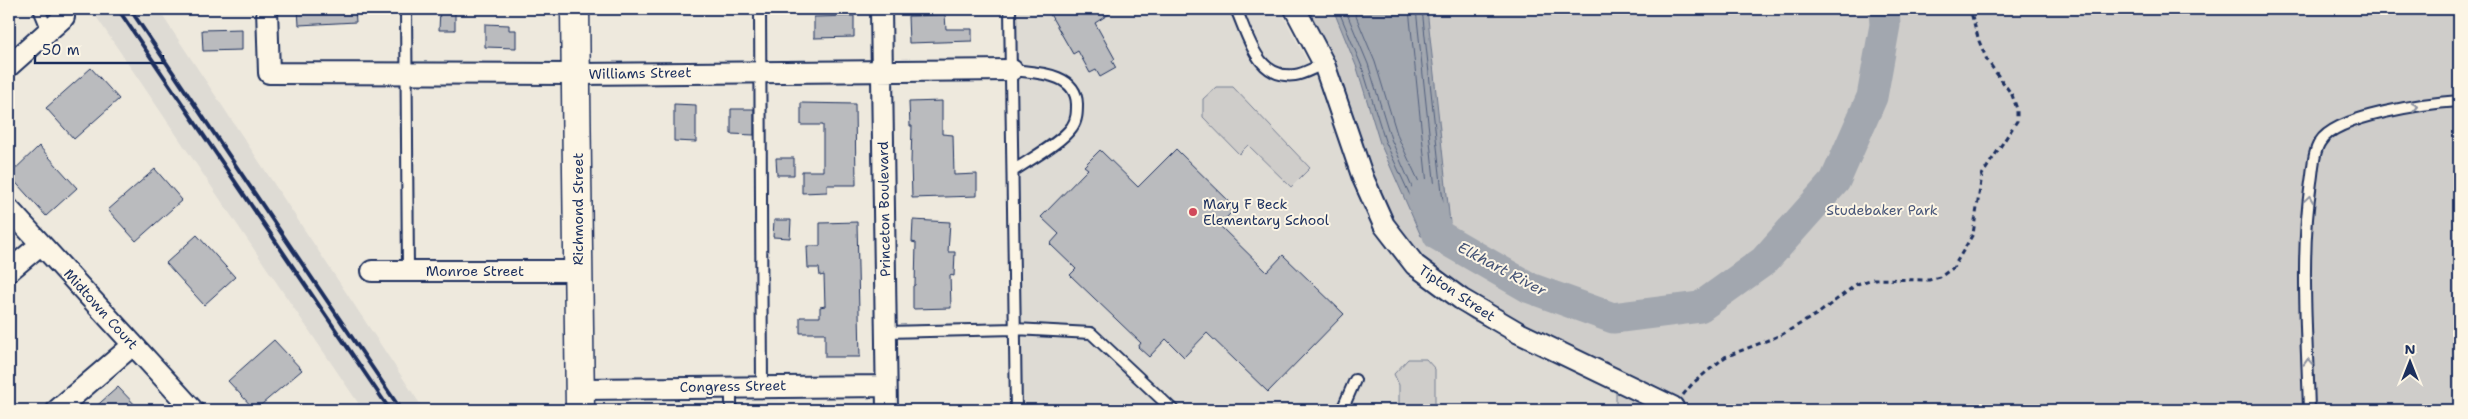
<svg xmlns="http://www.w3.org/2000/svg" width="2468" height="419" viewBox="0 0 2468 419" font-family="'Shantell Sans',sans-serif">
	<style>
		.built { fill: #dedbd4 }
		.green { fill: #cfcdca; stroke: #757e94 }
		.water { fill: #a2a7af; stroke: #6c778f }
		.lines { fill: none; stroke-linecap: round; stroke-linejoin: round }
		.shore { stroke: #515f7e; stroke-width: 1 }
		.river { stroke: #a2a7af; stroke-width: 31 }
		.building { fill: #babbbe; stroke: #1b2f5e }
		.lane-casing { stroke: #1b2f5e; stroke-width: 14 }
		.street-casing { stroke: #1b2f5e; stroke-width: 24 }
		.secondary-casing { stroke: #1b2f5e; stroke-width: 31 }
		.path { stroke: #1b2f5e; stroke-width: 3; stroke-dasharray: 5 4; stroke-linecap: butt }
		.lane { stroke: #fcf5e5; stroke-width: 10 }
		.street { stroke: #fcf5e5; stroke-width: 20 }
		.secondary { stroke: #fcf5e5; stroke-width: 28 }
		.rail { stroke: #1b2f5e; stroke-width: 4 }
		.oneway { stroke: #8c92a2 }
		.poi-dot { fill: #d1495b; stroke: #fcf5e5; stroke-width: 2 }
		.labels { text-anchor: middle; stroke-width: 4; stroke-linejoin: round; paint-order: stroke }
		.street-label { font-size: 14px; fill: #1b2f5e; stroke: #fcf5e5 }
		.poi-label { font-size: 14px; fill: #1b2f5e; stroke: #fcf5e5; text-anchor: start }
		.park-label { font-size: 14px; fill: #485679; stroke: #fcf5e5 }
		.water-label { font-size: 15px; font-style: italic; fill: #445376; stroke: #fcf5e5 }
	</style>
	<rect width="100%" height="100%" fill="#eee9dd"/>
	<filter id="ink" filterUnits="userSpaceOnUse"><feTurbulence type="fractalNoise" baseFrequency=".02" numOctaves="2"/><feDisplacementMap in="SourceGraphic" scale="10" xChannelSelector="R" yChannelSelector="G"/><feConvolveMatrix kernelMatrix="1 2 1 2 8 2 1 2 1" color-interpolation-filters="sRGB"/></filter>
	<g filter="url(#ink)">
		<path class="built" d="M91,9H158L424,410H363Z
			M1016,9H1280L1325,96L1353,183L1471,319L1616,392V410H1021Z"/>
		<path class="green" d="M1304,9H2459V410H1616V392L1471,319L1424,285L1383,242L1353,183L1325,96Z
			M1216,87H1233L1310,168L1291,187L1248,145L1239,154L1203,117V99Z
			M1408,359H1426L1435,369V410H1399V385L1394,374Z"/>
		<path class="water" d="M1333,9H1427L1450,223L1438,235L1421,236L1380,143L1357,68Z"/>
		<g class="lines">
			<path class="shore" d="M1338,9L1362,67L1385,141L1426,230H1436L1445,220L1422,9
				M1345,9L1368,64L1391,139L1427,222L1432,224L1438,217L1416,9
				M1353,9L1375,62L1398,137L1426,197L1428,194L1409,9"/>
			<path class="river" d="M1425,195L1438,235L1530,288L1613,318L1700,307L1764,261L1835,181L1872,97L1885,25L1884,9"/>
		</g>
		<path class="building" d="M298,9H355L356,22L299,25Z
			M440,9H455V30H439Z
			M1047,9H1117L1095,23L1115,59L1112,61L1116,68L1100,77L1096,70L1090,73L1078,51L1073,54Z
			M945,15L946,29H972V41L909,43L908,16Z
			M854,16V37L814,38V17Z
			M485,24L509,25V30H516V48L485,47Z
			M242,29V50L203,51L202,30Z
			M91,68L119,99L74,139L46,108Z
			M942,101V134L953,135L954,175L977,174V196L912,198L911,162L912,126H910L909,102Z
			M801,103L855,104L856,185H827V192L802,193V171H823V125H801Z
			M674,104L696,105V142L674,141Z
			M731,109H754V135L731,134Z
			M39,146L77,188L46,216L9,175Z
			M1176,149L1236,208L1219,225L1267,272L1283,255L1344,314L1268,392L1207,333L1184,357L1166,339L1149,357L1138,347L1141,343L1070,275L1076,269L1050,244L1059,234L1041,217L1088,169L1084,166L1100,150L1138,187Z
			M776,158H794V175H777Z
			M155,169L182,200L136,241L108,210Z
			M774,220H791L790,238L773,237Z
			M913,220L950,222L948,252H955L954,276L950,275L951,308L913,309V286L915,285L916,243L912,242Z
			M857,222L860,357H825V333H800V317H820V307L825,306L824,275L820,276L819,268H808L807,246H820V223Z
			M197,235L235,277L204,305L166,263Z
			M274,340L302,370L255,410L228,381Z
			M118,387L140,410H92Z"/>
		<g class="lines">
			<defs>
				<path id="lane" d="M39,9L48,31
					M406,9L408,271
					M760,9L762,386
					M1010,9L1016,410
					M1236,9C1248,35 1257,80 1295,75C1304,74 1315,67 1324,64
					M1012,70C1035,73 1076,72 1077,104C1077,112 1077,120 1072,127C1062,142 1029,160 1013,171
					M886,332L1015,329L1091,333L1173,410
					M731,410V386
					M1342,410L1355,380
					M2309,410C2307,334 2300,258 2311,182C2313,171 2313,152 2320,142C2336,115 2429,103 2459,101"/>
				<path id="street" d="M267,9L269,73L578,74L1012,70
					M881,9L887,410
					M1295,9L1324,64L1363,178L1384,225L1415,265L1461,299L1519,333L1673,407
					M9,66L64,17
					M9,209L193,410
					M9,271L41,244
					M372,271H578
					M580,389L886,386
					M57,410L133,345"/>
				<path id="secondary" d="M575,9L580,410"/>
			</defs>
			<use href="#lane" class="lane-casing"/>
			<use href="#street" class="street-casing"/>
			<use href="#secondary" class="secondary-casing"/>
			<path class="path" d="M1683,395L1693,383L1725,357L1781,335L1819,313L1857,284L1873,279L1929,280L1940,277L1953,268L1973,234L1982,175L2017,121V109L2012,95L1987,60L1979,41L1970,9"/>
			<use href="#lane" class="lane"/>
			<use href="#street" class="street"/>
			<use href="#secondary" class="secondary"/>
			<path class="rail" d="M118,9L390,410
				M130,9L401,410"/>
		</g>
		<defs><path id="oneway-chevron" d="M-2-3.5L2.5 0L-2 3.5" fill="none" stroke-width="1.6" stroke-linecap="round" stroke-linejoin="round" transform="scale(1.25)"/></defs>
		<g class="oneway">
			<use href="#oneway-chevron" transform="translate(2415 107) rotate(-10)"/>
			<use href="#oneway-chevron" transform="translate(2309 199) rotate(-82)"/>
			<use href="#oneway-chevron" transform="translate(2308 362) rotate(-92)"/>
		</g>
	</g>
	<circle class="poi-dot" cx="1193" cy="212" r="5"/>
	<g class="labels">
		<g class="street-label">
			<text transform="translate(640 73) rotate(-1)" y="5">Williams Street</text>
			<text transform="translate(578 209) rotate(-90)" y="5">Richmond Street</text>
			<text transform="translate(884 209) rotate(-91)" y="5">Princeton Boulevard</text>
			<text x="475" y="276">Monroe Street</text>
			<text transform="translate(1457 293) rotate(34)" y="5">Tipton Street</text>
			<text transform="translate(101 309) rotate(48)" y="5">Midtown Court</text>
			<text transform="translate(733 386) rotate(-1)" y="5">Congress Street</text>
		</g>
		<g class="poi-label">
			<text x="1203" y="209">Mary F Beck<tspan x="1203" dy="16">Elementary School</tspan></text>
		</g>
		<g class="park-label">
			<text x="1882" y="215">Studebaker Park</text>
		</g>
		<g class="water-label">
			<text transform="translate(1502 269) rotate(28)" y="5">Elkhart River</text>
		</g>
	</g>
	<rect width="2468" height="419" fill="none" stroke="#fcf5e5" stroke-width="30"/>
	<rect x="15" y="15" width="2438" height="389" fill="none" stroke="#1b2f5e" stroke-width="2" filter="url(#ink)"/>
	<g transform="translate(2410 362)" stroke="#fcf5e5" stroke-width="4" paint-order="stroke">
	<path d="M0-4L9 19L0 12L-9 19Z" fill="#1b2f5e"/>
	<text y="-8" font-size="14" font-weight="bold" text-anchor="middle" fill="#1b2f5e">N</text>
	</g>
	<path d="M35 55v8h128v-8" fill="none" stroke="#1b2f5e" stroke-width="2.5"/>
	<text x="42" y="55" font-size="15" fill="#1b2f5e" stroke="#fcf5e5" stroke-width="4" paint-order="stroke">50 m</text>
</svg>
